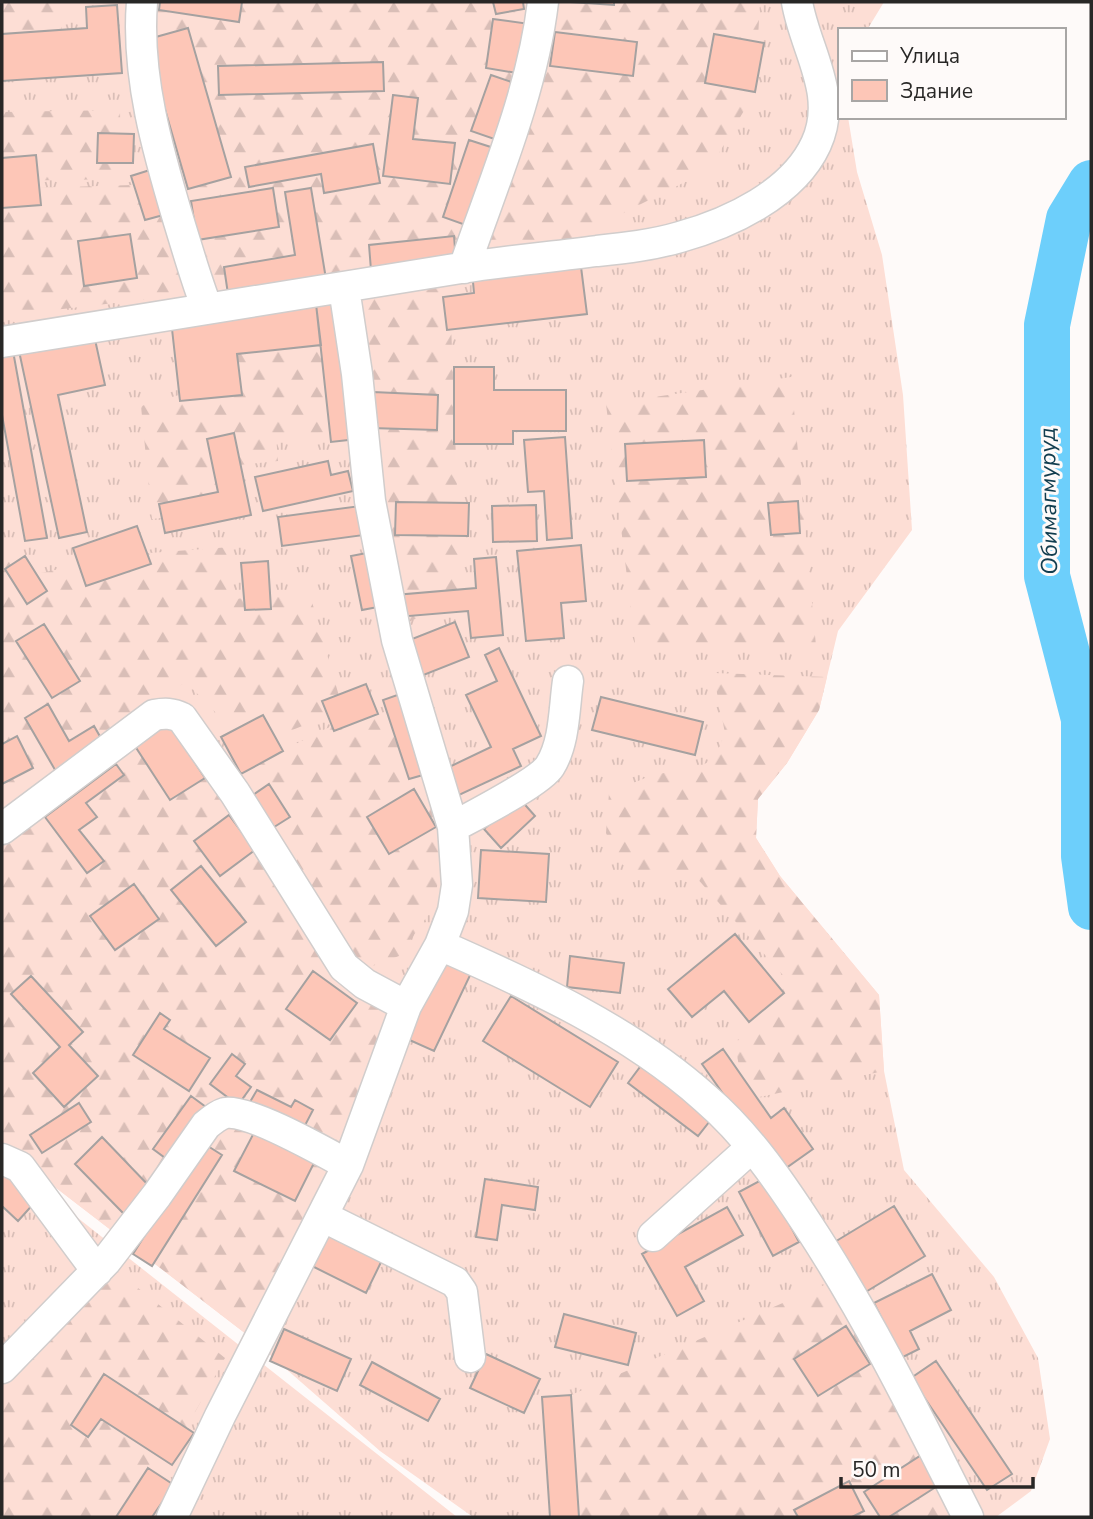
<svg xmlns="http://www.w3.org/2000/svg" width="1093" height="1519" viewBox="0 0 1093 1519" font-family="'Nunito Sans',sans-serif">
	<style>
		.grass { fill: url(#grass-tufts) }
		.forest { fill: url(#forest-firs) }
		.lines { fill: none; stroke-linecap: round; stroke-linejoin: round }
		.river { stroke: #6dcffb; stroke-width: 46 }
		.building { fill: #fdc6b7; stroke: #a5a1a0; stroke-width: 2 }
		.minor-casing { stroke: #d1cdcc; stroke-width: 33 }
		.minor { stroke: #fff; stroke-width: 30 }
		.labels { text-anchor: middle; stroke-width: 6; stroke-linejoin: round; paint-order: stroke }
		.water-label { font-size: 23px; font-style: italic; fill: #113d4f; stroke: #fefaf9 }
	</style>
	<defs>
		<pattern id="grass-tufts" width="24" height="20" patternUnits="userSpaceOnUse" patternTransform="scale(1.75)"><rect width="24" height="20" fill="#fdded5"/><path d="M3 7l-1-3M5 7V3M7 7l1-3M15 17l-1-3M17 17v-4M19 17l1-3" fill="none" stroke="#d9beb7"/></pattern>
		<pattern id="forest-firs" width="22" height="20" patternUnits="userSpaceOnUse" patternTransform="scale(1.75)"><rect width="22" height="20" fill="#fdded5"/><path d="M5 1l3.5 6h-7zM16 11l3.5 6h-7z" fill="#d9beb7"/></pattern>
	</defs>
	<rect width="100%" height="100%" fill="#fefaf9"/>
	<path class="grass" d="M2,2H884L867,30H839V117H848L857,172L882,255L903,395L912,530L838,631L819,710L787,763L758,799L756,838L780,876L879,995L884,1071L904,1170L994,1277L1038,1358L1050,1439L1031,1491L996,1517H473L380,1451L246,1334L25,1164L2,1154Z
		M2,1162L12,1166L457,1517H2Z"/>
	<path class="forest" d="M2,2H54L63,14L59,54L39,78L2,80Z
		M143,2H760L755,92L709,170L627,211L563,249L449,268L461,597L392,630L348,285L201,293L2,316V189L165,184Z
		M120,110L121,179L2,181V112Z
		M335,323L345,431L276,436L278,461L229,466L235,509L152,519L141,406L196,390L202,343Z
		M791,377L816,646L635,643L606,404Z
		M2,538H4L23,577L122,555L231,547L230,599L310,595L343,710L249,747L186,682L87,742L2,805Z
		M713,673L827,677L819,710L787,763L758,799L756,838L780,876L879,995L884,1071L745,1100L735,1044L789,982L695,876L630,870L618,861L606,833L609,793L655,774L694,770L715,758L725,733Z
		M364,710L394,717L447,834L433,908L399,956L346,976L398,1004L351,1156L246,1334L25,1164L2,1154V835L145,727L167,754L225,779Z
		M107,1263L225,1358L137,1517H2V1364Z
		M838,1279L973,1517H562L571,1395Z"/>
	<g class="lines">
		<path class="river" d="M1091,183L1069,219L1047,325V576L1084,719V856L1091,907"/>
	</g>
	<path class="building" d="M160,2H242L239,22L159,10Z
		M493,2H523L524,9L496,14Z
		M570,2H614V5Z
		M117,5L122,73L2,81V34L87,28L86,7Z
		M493,19L530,24L523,74L486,68Z
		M188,28L231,177L188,189L145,40Z
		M555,32L637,42L633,76L550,66Z
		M714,34L764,43L755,92L705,83Z
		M383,62L384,91L219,95L218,66Z
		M491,75L523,86L503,142L471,131Z
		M393,95L418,98L413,139L455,143L450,184L383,176Z
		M98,133L134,134L133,163H97Z
		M469,140L500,150L474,228L443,217Z
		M373,144L380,183L324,193L321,174L249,187L245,167Z
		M36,155L41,205L2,208V158Z
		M153,169L167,214L145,220L131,176Z
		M273,188L279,227L197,240L191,201Z
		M311,188L326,279L228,294L224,267L295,255L285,192Z
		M130,234L137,278L84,286L78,241Z
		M454,236L456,261L371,270L369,245Z
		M580,259L587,314L447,330L443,297L474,293L472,271Z
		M342,301L357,439L331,442L316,304Z
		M316,304L321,345L237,354L242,395L180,401L171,320Z
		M94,335L105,385L58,395L87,532L59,538L19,351Z
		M13,351L47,538L25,541L2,415V353Z
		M454,367H494V390H566V431H513V444H454Z
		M373,392L438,395L437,430L371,428Z
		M234,433L251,515L165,533L159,504L218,492L207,439Z
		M565,437L572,538L547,540L544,491L528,492L524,440Z
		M704,440L706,477L627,481L625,444Z
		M328,461L331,475L348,471L353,491L263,511L255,477Z
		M798,501L800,533L771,535L768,503Z
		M396,502L469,503L468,536L395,535Z
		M536,505L537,541L493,542L492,506Z
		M360,506L364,535L282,546L278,517Z
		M137,526L151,564L86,586L73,548Z
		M581,545L586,601L561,603L564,638L526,641L517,551Z
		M372,552L383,606L362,610L351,556Z
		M25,556L47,591L27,604L5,569Z
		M496,557L503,635L471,638L468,611L397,617L395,595L476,588L474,559Z
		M268,561L271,609L245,610L241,563Z
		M455,622L469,657L421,676L407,641Z
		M44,624L80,681L52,698L16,641Z
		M499,648L541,736L513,749L521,766L459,795L447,768L491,747L466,695L497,681L485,655Z
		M366,684L378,714L334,731L322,701Z
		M403,693L430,773L409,779L383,700Z
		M601,697L703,722L695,755L592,730Z
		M48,704L69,741L94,726L106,747L58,775L25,718Z
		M263,715L283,751L241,774L221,737Z
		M168,721L205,778L170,800L133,743Z
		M17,736L33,768L2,784V744Z
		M116,764L124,775L86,803L97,817L79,830L104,861L87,873L45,817Z
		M269,784L290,817L271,829L250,797Z
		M414,789L436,827L389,854L367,817Z
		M519,798L535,816L501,848L484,829Z
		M229,815L255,850L220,876L194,841Z
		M481,850L549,854L546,902L478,898Z
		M201,866L246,922L216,946L171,890Z
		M134,884L159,919L115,950L90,916Z
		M735,934L784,993L749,1022L724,991L692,1017L668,989Z
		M445,953L474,967L434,1051L405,1038Z
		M570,956L624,963L620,993L567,987Z
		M313,971L357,1003L330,1040L286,1009Z
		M31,976L83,1032L69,1045L98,1076L64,1107L33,1073L60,1047L11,994Z
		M511,996L618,1062L590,1107L483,1041Z
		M160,1013L170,1020L164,1029L210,1058L189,1091L133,1055Z
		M723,1049L771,1118L784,1108L813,1149L779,1173L702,1064Z
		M232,1054L245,1064L236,1076L251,1087L238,1105L210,1084Z
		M643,1063L713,1117L698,1136L628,1083Z
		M257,1090L291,1107L295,1100L313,1110L300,1135L247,1107Z
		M191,1096L210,1110L172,1163L153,1149Z
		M79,1103L91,1122L42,1153L30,1135Z
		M258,1125L318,1155L295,1201L234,1171Z
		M102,1137L151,1188L124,1214L75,1164Z
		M203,1143L222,1155L152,1266L133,1254Z
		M2,1169L36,1201L18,1221L2,1206Z
		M765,1178L799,1242L773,1256L739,1192Z
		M485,1179L538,1187L535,1210L502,1205L497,1240L476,1237Z
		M894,1206L925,1256L864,1293L833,1243Z
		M727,1207L743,1235L685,1267L704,1301L677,1316L642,1254Z
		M328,1229L384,1256L366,1293L310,1265Z
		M932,1274L951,1310L910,1331L919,1349L901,1358L874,1303Z
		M564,1314L636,1333L628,1365L555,1347Z
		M846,1326L870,1364L818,1396L794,1359Z
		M284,1329L351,1359L337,1391L270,1361Z
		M486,1354L540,1379L524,1413L470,1388Z
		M936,1361L1012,1474L987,1490L911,1378Z
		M372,1362L440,1399L428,1421L360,1385Z
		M104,1374L194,1433L172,1465L101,1419L88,1437L71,1425Z
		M571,1395L579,1517H550L542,1397Z
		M923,1454L942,1483L889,1517H880L864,1492Z
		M148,1468L174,1485L152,1517H116Z
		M849,1481L864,1511L852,1517H798L794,1510Z"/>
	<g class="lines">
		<defs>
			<path id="minor" d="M142,2C136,76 158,152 179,222C188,251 196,280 207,308
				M464,268C494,181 532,93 543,2
				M2,342C155,317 308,292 461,268C506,261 551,257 597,251C625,248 653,245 680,237C730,223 793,194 816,144C839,94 805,50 797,2
				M453,827C473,816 540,782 550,766C565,742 564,708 568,681
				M2,829L154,715C165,713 172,713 182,718L235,793L344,967L365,984L406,1006
				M440,945C533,986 629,1030 705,1098C747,1134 778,1179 808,1225C869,1318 918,1418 968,1517
				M2,1159L20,1167L97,1271
				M322,1216L455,1282L462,1292L470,1357
				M653,1236L752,1147
				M2,1368L106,1261L157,1195L206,1125C212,1120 218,1115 225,1113C249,1109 324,1152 348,1165
				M172,1517L220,1416L348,1165L406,1006L440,945L453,911L457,885L453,827L397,640L370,501L357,374L344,288"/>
		</defs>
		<use href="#minor" class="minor-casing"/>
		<use href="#minor" class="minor"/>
	</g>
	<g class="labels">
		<g class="water-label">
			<text transform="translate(1048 501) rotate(-91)" y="8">Обимагмуруд</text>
		</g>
	</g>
	<rect width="1093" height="1519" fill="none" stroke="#282726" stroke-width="7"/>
	<rect x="838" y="28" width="228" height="91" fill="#fefaf9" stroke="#a8a6a5" stroke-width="2"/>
	<rect x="852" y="51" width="35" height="10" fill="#ffffff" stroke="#a8a6a5" stroke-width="2"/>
	<text x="900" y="63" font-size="21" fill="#282726">Улица</text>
	<rect x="852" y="80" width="35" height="21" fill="#fdc6b7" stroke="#a8a6a5" stroke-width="2"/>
	<text x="900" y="98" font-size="21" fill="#282726">Здание</text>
	<path d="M841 1477v10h192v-10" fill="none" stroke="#282726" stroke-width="3.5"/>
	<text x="852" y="1477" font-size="21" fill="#282726" stroke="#fefaf9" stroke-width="5" paint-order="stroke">50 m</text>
</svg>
